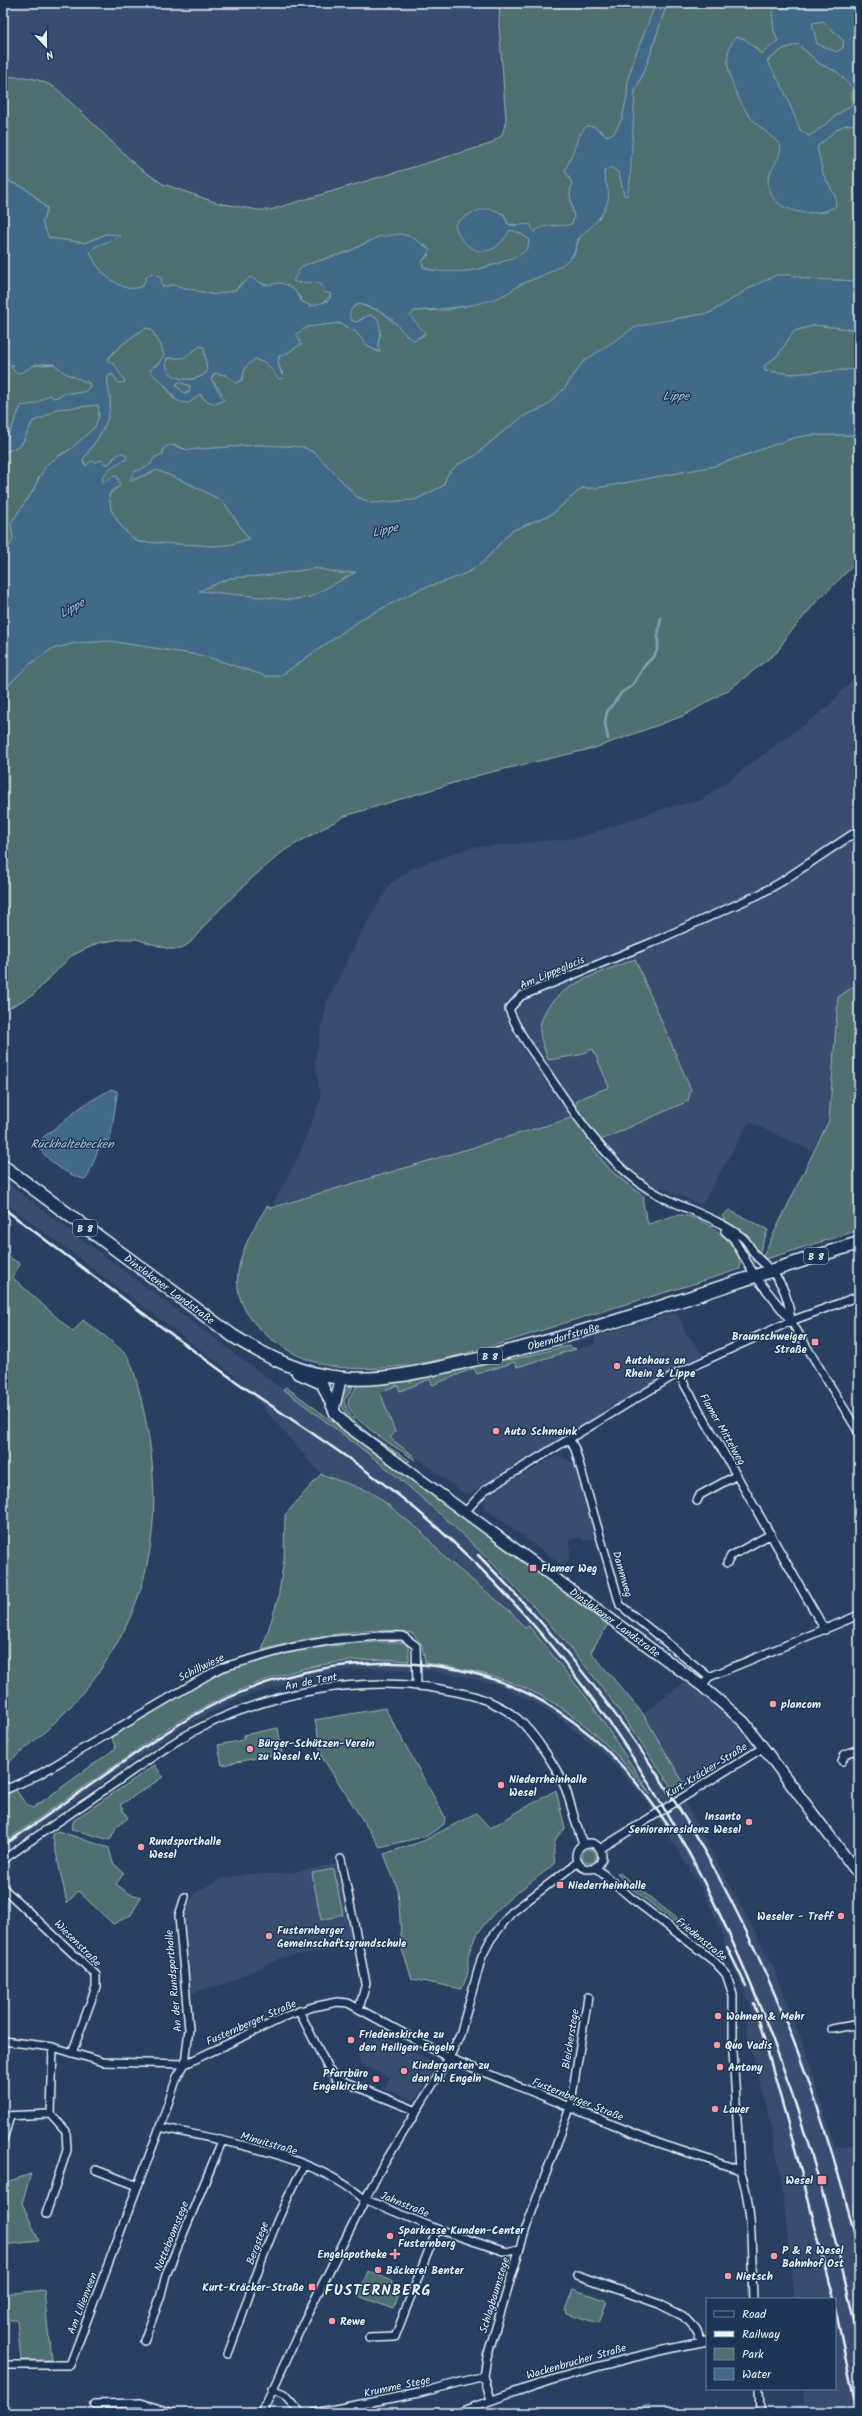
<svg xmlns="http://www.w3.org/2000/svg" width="862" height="2416" viewBox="0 0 862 2416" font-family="Kalam,sans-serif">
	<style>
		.built { fill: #394d70 }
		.green { fill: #507070; stroke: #9cb0b4 }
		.water { fill: #406a87; stroke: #83a0b4; fill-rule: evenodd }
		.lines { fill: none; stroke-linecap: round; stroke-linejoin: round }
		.stream { stroke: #83a0b4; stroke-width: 2.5 }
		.minor-casing { stroke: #e8f1f8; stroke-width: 10 }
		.secondary-casing { stroke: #e8f1f8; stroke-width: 13 }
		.primary-casing { stroke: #e8f1f8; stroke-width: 15 }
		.minor { stroke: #1d3557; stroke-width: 7 }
		.secondary { stroke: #1d3557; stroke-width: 10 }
		.primary { stroke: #1d3557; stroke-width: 12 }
		.rail { stroke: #e8f1f8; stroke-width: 2.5 }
		.poi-dot { fill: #ff9aa2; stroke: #1d3557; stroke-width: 1.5 }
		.labels { text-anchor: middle; stroke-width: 3; stroke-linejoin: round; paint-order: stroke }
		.shield { fill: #1d3557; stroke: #abb9c8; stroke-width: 1 }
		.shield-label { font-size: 10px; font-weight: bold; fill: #e8f1f8 }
		.street-label { font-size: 11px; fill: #e8f1f8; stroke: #1d3557 }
		.poi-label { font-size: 11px; font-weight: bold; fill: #e8f1f8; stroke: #1d3557; text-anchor: start }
		.water-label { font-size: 12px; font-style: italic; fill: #adc2d0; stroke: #1d3557 }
		.district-label { font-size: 15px; font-weight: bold; letter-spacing: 1px; fill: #e8f1f8; stroke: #1d3557 }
	</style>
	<rect width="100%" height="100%" fill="#2a4062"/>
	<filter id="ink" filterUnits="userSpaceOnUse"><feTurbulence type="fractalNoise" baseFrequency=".025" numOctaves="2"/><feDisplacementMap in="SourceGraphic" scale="8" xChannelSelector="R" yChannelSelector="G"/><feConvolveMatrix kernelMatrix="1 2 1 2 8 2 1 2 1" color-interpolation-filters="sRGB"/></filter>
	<g filter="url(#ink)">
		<path class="built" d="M3,3H500L499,24L506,120L502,135L490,144L270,210H258L218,203L174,189L153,179L121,151L22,76L3,77Z
			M859,672V983L838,997L828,1119L812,1151L749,1122L703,1203L698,1204L662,1187L644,1197L611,1171L590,1145L689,1101L691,1090L635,960L567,989L557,995L579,1055L593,1049L609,1087L577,1100L571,1118L271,1208L298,1157L321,1098L315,1061L327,1001L366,924L391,883L413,868L468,848L578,838L665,808L700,801L827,708Z
			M3,1180L354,1443L423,1498L471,1543L546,1621L587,1668L624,1717L674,1791L678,1789L772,1964L813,2070L811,2071L836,2148L856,2145L859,2159V2413H795L793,2406L804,2405L803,2389H835V2299H794L781,2177L765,2098L746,2030L751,2006L723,1941L725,1939L703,1891L646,1800L604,1753L550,1711L497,1684L436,1671L370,1668L342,1671L301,1679L237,1699L184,1726L3,1851V1843L189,1715L255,1683L294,1671L342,1661L380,1658L437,1664L478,1672L521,1685L548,1699L586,1725L649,1791L590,1702L529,1626L525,1628L511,1612L445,1558L422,1532L373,1493L321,1474L234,1375L3,1201Z
			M677,1312L684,1330L705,1357L676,1371L471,1493H464L390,1438L380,1392L398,1385L401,1391L431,1379L433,1385L474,1368L477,1374L515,1362L517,1367L595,1344L594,1337Z
			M556,1456L564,1457L578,1468L596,1538L582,1541L581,1537L570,1540V1558L563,1566L483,1507L485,1499L490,1493Z
			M685,1682L729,1715L748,1740L744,1749L685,1785L643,1714Z
			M339,1863L355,1947L283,1957L227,1983L191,1993L183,1911L196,1892L221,1879L246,1874H283Z
			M379,2032L436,2065L415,2100L384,2089L389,2077L361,2065L356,2047Z"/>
		<path class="green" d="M500,3H656L636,54L628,79L627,97L622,119L614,134L606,136L600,130L579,134L573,157L565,170L572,183L570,195L574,217L572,224L563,227L553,225L534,232L526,226L508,224L504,214C484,208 472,210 456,224L502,241L510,230L518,232L529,239C529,242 529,246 528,248C524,256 515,257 507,260C482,270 449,279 423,267L422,262L429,254L425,245L378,237L348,252L321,260L298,283L315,281L332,293C326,303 317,308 305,305L298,295L275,284L270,286L261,283H241L236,290L214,295L173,285L162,287L159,275C152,278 145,286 138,288C118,295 95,268 90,252L95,245L117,238L106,234L85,243L49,238L42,223L47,208C36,198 27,186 11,183L3,172V77C26,76 36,77 56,88L138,167L163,184L218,203L258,210H270L490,144L502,135L506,120L499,24Z
			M667,3H802C794,10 785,9 775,8L772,10L774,31L778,41L761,54L754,46L728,54L733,84L759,126L772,135L781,146V155L771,172L786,207L805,213L827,212L835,196L823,174L817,147L837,129L845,125L859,124V281L807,279L791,275L753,286L710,313L673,319L583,362L565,388L545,407L526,415L500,434L475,456L457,465L448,474L443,486L415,500L372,503L357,497L316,454L303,447L257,445L188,450L174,445L163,451V454L131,481L157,470L186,482L223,501L249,539L229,545L214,546L138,542L129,535L121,526L111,510L109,495L117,488L108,479L103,485L102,478L114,464L127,459L114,457L111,463C102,467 99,461 86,466L83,460C94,442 109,427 110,404C111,395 106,386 108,376L112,374L119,383L125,382L107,360C116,348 133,335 146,328L151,329L161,345L164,355L159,363L154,366C159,379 166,386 173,398L189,403L199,394L205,400L222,393L211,379L215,373L226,375L236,382L242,380L245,368L254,359L266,363L277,375H283L278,364L279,356L286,354L300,344L296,334L307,327L338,323L355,331L369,347L379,352L378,342L381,334L364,317L357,322L352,321L348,315L352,308L358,304L381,311L414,340L424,335L410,316L414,311L445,310L474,304L505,294L521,284L544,275L560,266L573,256L580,237L599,218L607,186L604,180V171L611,166L619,173L624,195L635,91L647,64Z
			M823,21L844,41L843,48L837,52L817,44L811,23Z
			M798,44L820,64L836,71L852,87V105C835,114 826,127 809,136L800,130L767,61L783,49Z
			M815,325L859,330V369L793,374L765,371L764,366L778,355L794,331Z
			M200,346H204L207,372C193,386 160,379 167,358H179Z
			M3,363L14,365L11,367L54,364L65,373L89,383L90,386C86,395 78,392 70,393C65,393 59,397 54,398L49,395L35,404L21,406L11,430L3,439Z
			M180,382L190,386L189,393H184L176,386L177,383Z
			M99,405L98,420L95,427L71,449L58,456L39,477L33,491L11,523L13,539L3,560V453L21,445L33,421L44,417L56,409Z
			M809,435H859V560L818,600L787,636L777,652L730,689L683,716L595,748L483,774L345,816L285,850L252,878L211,918L191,942L181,949H169L136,939H121L98,943L71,956L33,995L3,1011V690L30,664L52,649L75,643L110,641L205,656L266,676H280L363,618L420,589L452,579L470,571L483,562L511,531L552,514L582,488H597L714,466L793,438Z
			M316,568L340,573L357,572L310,597L291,600L198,591L230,578L270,575Z
			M635,959L691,1090L688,1101L590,1145L611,1171L644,1197L643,1204L648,1224C658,1222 671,1215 681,1215C702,1215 744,1246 740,1269C686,1287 631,1302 577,1319C505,1342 412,1377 336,1367C307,1363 277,1347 257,1326C220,1286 243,1245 267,1206L271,1208L571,1118L577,1100L609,1087L593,1049L579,1055L548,1060C545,1050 539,1038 540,1027C546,986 602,973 635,959Z
			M859,983V1230L766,1259L763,1256L829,1120L838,997Z
			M729,1210L768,1230L759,1253L745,1235L730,1227L722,1216Z
			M3,1253L20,1264L12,1277L73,1332L83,1320C96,1330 117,1344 127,1356C136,1368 146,1422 149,1438C171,1582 117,1681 3,1766Z
			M568,1346L576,1349L517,1367L515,1362L477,1374L474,1368L433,1385L430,1379L400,1391L398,1385L380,1392L395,1432L390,1438L414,1456L415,1460C401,1450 348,1420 348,1403C348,1395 356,1392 357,1384L502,1358L510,1360Z
			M350,1386L353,1387L344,1401C351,1429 388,1445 410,1461L404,1463C387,1450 318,1411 350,1386Z
			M286,1387L608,1624L591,1652L643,1714L685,1785L674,1791C646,1750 618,1707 587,1668C537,1607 482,1550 423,1499C379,1460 330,1425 283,1389Z
			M321,1474L373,1493L422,1532L445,1558L511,1612L525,1628L529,1626L590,1702L651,1795C583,1711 534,1677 425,1663L422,1644L412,1633C368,1624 305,1639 262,1650L278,1599L284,1560L285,1515Z
			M378,1642H405L409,1650V1661C333,1653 256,1677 190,1715C162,1730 136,1751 110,1769C74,1793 39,1818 3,1843V1793L4,1795L16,1790L25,1803L33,1808L116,1748L111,1736C145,1717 177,1693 213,1677C264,1654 323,1645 378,1642Z
			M385,1708L445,1817L444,1824L427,1836L380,1847L322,1757L315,1720Z
			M278,1728L282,1753L222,1765L218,1745L244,1740V1735Z
			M155,1765L163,1777L120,1805L128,1818L116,1827L110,1840L71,1829L74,1820Z
			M556,1790L565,1829C552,1839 553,1848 555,1864C525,1887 486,1911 471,1947C467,1956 468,1963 468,1971C467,1977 464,1983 462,1989L412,1979L402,1949L398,1890L384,1854L423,1841L476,1813L490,1828Z
			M58,1831L109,1848L113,1863L124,1873L116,1884L128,1893L141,1897L131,1915L113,1924L78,1891L67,1903L52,1834Z
			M582 1856a7 7 0 1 1 14 0a7 7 0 1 1-14 0Z
			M334,1869L343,1915L321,1920L312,1873Z
			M618,1872L679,1920L683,1915L685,1919L680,1926L631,1888L617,1874Z
			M31,2174L22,2203L39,2241L3,2245V2183Z
			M368,2271L392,2281L390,2293L398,2296L394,2309L358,2296Z
			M573,2289L607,2301L599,2323L566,2313L565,2310Z
			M44,2290L51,2360H21L17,2320H3V2294Z
			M649,2405V2413H618Z"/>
		<path class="water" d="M656,3H667L647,64L635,91L630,180L627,196L624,195L619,173L611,167L604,171C603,181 611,190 608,200C604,216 593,225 581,236C575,241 576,252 571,257C559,270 540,276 524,283C517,285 512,291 506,294C477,308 445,308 414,311L410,316L425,333L414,340C403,336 398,323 388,316C381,310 368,306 358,304L352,308L349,315L352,321L357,322L369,315L377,318C385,333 374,340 380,352L369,347L355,331L339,323L307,327L296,334L301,344L286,354L279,356L278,364L283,378L279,379L266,363L254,359L245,368L242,380L236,383L226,375L214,373L211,379L224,400L215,404L205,400L200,394L189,403C174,403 174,396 167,387C161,380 154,378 150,370L159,363L164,355L161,345L151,329L146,328C133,335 116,348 107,360L115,365L125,382L119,383L112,374L108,376C106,386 111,394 110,404C109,427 94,442 83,460L84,464L86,466L91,461L96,462L101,460L106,465C114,462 114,455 122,453L126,455L127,459C116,464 109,467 102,478L103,484L111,477L117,476L120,486L112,490L109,495L111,510L121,526L129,535L138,542L214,546L229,545L249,539L223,501L186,482L157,470L130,481L134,472L144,468L151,464L154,458L163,454L164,448L170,445L188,450L257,445L303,447L316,454L357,497L372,503L415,500L443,486L448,474L457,465L475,456L500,434L526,415L545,407L565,388L583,362L634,328L652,323L710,313L753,286L777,275H790L807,279L859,281V330L815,325L794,331L778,355L764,366L765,371L793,374L859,369V435H809L793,438L714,466L597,488H582L552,514L511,531L483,562L470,571L452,579L420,589L363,618L280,676H266L205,656L110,641L75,643L52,649L30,664L3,690V560L13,539L11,523L33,491L39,478L47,464L71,449L95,427L99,416L98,405L56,409L44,417L33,421L21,445L3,453V439L11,430L21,406L35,404L49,395L54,398C59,397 65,392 70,393C78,393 86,394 90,386L89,383L65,373L54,364H36L23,372L16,373L11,367L14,365L3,363V172L11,183C27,186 36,198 47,209L42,223L49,238L85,243L106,234L120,235C113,244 99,240 90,252C97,271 121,296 143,286L147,276L153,273L161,278L162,287L173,285L214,295L236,290L250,277L264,285L280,283L287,285L294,290L302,302L311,306L328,301L332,294L324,292L323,286C311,278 303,286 293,281L302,266L348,252L378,237L400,234L412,237L430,250L422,262L423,267L430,270C458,274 482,271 507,260C519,255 529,254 529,239L518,232L510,230C506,236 502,243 496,247C477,259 459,243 455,224C472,210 498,199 508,224L512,226L530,224L534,232C545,222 559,228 572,224L574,217L570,195L572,183L565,170C574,155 575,137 587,126L595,127L606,136L614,133L622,119L627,97L628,79L636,54ZM200,346L204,347L207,372C193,387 160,378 167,358H183ZM180,382L190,386L189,393H184L176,386L177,383ZM316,568L340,573L356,572L310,597L291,600L199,591L230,578L270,575Z
			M802,3H859V124L845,125L837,129L817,147L823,174L835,196L836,206C816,219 770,214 768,183C768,169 781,160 781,146C771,134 757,127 748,114C735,95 717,56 736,37L745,39L761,54L778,41L774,31L772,10L775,8C785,9 794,10 802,3ZM823,21L844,41L843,48L837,52L817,44L812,23ZM798,44L820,64L836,71L852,87V105C836,114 825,127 809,136L800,130L783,88L767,61L783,49Z
			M111,1089L117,1091V1095L110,1141L102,1140L87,1178L84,1179C68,1176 43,1158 36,1143L81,1107Z"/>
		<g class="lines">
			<path class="stream" d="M608,739L605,723L607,712L622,692L632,686L645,665L655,655L658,647V635L661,618"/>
			<defs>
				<path id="minor" d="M725,1231L733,1238L755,1276L791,1321L859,1433
					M791,1321C788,1291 780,1278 759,1259C752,1253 749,1242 742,1237C712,1214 671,1206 641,1184C600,1154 572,1110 544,1068C531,1049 517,1031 509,1009L521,996L653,942L760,894L781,882L859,830
					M678,1373L825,1630
					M570,1440L575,1449L620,1605L709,1677
					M697,1501L700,1495L737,1475
					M465,1512L485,1490L678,1373L791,1321L859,1296
					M727,1563L731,1556L771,1534
					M702,1686L709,1677L859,1615
					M842,1761L845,1754L859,1749
					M3,1784L7,1789L38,1775L220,1668L290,1648L333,1640L379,1636H403L416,1646L417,1686
					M576 1856a13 13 0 1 1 26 0a13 13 0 1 1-26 0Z
					M600,1849L764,1747
					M341,1859L366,1983L359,2009
					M3,1860C36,1836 70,1814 103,1791C135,1770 167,1744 202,1727C271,1693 352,1677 428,1687C460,1692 492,1697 518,1719C534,1733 558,1769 566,1790C572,1807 576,1826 583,1844
					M595,1867L630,1897L715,1962L726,1974L733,1995V2051L740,2170C754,2208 751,2259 753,2299
					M3,1888L96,1975V1987L72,2053
					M299,2011L329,2070L335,2078L417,2111
					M832,2029L859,2024
					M3,2041L53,2047L103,2062L185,2064L289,2015L313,2007L337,2002L348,2003L449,2058L658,2143L740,2170
					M3,2116L51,2114
					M160,2127C226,2142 312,2154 364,2199L437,2229L506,2252L518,2249
					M3,2140L10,2116
					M96,2170L138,2186
					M46,2214L67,2150L66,2131L51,2114L53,2047
					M577,2275L659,2304L683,2316L696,2330L702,2342
					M369,2338L395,2337L437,2229
					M144,2341L160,2298L166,2275L222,2141
					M228,2354C252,2290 271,2224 305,2165
					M3,2365H70L160,2127L177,2077L185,2064L189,2029L179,1916L185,1897
					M272,2389L284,2394L301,2413
					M759,2389L760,2413
					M491,2400L484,2376L487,2357L526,2228L570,2108L588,1997
					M94,2404L141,2403L172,2413
					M262,2413L304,2321L379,2172L449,2058L460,2035L482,1956L491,1939L511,1913L578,1862
					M314,2413L419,2393L484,2376
					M458,2413C539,2381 621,2358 707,2341"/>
				<g id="secondary">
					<path id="s1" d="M297,1373L322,1384L335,1413L346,1425L702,1686L744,1722L859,1875"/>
					<path d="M334,1408L341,1378"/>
				</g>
				<g id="primary">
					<path id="s2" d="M3,1166L233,1336C267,1357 302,1375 342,1378C389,1382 437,1368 482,1358C610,1328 733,1281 859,1243"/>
				</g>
			</defs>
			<use href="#minor" class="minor-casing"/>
			<use href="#secondary" class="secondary-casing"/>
			<use href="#primary" class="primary-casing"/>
			<use href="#minor" class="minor"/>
			<use href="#secondary" class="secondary"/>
			<use href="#primary" class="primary"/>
			<path class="rail" d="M3,1208C82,1267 161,1328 241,1385C306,1430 373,1471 433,1524C672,1734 797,2040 859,2345
				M478,1555C677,1755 793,1980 859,2252
				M3,1846C39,1821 76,1795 112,1770C147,1745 182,1720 221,1701C326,1652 459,1645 558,1711C605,1741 640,1784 671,1830
				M727,1947L746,1986
				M754,2003L797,2156L834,2299
				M835,2307L857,2413"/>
		</g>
	</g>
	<g class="poi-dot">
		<rect x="811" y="1338" width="8" height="8" rx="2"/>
		<circle cx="617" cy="1366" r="4"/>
		<circle cx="496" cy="1431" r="4"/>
		<rect x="529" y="1564" width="8" height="8" rx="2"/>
		<circle cx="773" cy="1704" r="4"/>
		<circle cx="250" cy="1749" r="4"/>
		<circle cx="501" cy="1785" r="4"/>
		<circle cx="749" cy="1822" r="4"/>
		<circle cx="141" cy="1847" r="4"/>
		<rect x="556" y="1881" width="8" height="8" rx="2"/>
		<circle cx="841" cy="1916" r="4"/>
		<circle cx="269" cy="1936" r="4"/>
		<circle cx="718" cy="2016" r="4"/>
		<circle cx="351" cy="2040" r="4"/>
		<circle cx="717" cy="2045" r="4"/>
		<circle cx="720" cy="2067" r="4"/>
		<circle cx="404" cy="2071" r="4"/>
		<circle cx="376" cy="2079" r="4"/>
		<circle cx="715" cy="2109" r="4"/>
		<rect x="817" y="2175" width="10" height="10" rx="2"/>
		<circle cx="390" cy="2236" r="4"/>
		<path d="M393 2248h4v4h4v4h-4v4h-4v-4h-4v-4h4z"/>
		<circle cx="774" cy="2256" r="4"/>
		<circle cx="378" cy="2270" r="4"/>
		<circle cx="728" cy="2276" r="4"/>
		<rect x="308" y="2283" width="8" height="8" rx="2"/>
		<circle cx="332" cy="2321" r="4"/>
	</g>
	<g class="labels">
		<g class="shield">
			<rect x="73" y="1220" width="24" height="16" rx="3"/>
			<rect x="804" y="1248" width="24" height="16" rx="3"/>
			<rect x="478" y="1348" width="24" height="16" rx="3"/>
		</g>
		<g class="shield-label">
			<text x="85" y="1232">B 8</text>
			<text x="816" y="1260">B 8</text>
			<text x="490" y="1360">B 8</text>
		</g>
		<g class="street-label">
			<text transform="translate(552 972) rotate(-23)" y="4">Am Lippeglacis</text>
			<text dy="4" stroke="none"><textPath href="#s2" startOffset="207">Dinslakener Landstraße</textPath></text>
			<text dy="4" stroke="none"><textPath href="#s2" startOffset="630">Oberndorfstraße</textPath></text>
			<text transform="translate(723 1429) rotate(60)" y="4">Flamer Mittelweg</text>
			<text transform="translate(623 1574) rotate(74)" y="4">Dammweg</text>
			<text dy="4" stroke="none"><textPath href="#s1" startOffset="409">Dinslakener Landstraße</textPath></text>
			<text transform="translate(201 1667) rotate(-26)" y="4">Schillwiese</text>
			<text transform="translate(311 1681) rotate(-11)" y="4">An de Tent</text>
			<text transform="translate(706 1770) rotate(-32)" y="4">Kurt-Kräcker-Straße</text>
			<text transform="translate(702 1939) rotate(39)" y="4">Friedenstraße</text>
			<text transform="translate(78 1943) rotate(45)" y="4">Wiesenstraße</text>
			<text transform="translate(173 1981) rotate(-95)" y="4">An der Rundsporthalle</text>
			<text transform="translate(251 2022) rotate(-24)" y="4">Fusternberger Straße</text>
			<text transform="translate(570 2039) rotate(-81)" y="4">Bleicherstege</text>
			<text transform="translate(578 2099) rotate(22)" y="4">Fusternberger Straße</text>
			<text transform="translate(269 2143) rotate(16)" y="4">Minuitstraße</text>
			<text transform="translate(405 2204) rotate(22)" y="4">Jahnstraße</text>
			<text transform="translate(171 2236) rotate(-68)" y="4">Notteboomstege</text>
			<text transform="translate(257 2243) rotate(-70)" y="4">Bergstege</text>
			<text transform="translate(494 2295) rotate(-73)" y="4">Schlagbaumstege</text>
			<text transform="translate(82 2303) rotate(-69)" y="4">Am Lilienveen</text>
			<text transform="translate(576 2361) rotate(-16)" y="4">Wackenbrucher Straße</text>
			<text transform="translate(397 2386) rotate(-12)" y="4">Krumme Stege</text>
		</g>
		<g class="poi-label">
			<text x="807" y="1340" text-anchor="end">Braunschweiger<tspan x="807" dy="13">Straße</tspan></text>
			<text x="625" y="1364">Autohaus an<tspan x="625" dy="13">Rhein &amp; Lippe</tspan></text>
			<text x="504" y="1435">Auto Schmeink</text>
			<text x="541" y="1572">Flamer Weg</text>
			<text x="781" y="1708">plancom</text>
			<text x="258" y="1747">Bürger-Schützen-Verein<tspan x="258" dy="13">zu Wesel e.V.</tspan></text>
			<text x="509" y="1783">Niederrheinhalle<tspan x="509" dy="13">Wesel</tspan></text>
			<text x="741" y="1820" text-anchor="end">Insanto<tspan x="741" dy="13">Seniorenresidenz Wesel</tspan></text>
			<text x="149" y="1845">Rundsporthalle<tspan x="149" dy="13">Wesel</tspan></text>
			<text x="568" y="1889">Niederrheinhalle</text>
			<text x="833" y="1920" text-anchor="end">Weseler - Treff</text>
			<text x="277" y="1934">Fusternberger<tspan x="277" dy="13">Gemeinschaftsgrundschule</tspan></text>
			<text x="726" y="2020">Wohnen &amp; Mehr</text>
			<text x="359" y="2038">Friedenskirche zu<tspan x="359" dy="13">den Heiligen Engeln</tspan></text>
			<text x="725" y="2049">Quo Vadis</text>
			<text x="412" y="2069">Kindergarten zu<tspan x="412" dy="13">den hl. Engeln</tspan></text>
			<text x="728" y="2071">Antony</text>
			<text x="368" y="2077" text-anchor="end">Pfarrbüro<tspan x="368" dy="13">Engelkirche</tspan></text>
			<text x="723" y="2113">Lauer</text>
			<text x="813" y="2184" text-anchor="end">Wesel</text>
			<text x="398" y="2234">Sparkasse Kunden-Center<tspan x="398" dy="13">Fusternberg</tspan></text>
			<text x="782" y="2254">P &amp; R Wesel<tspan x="782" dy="13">Bahnhof Ost</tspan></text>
			<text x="387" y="2258" text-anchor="end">Engelapotheke</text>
			<text x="386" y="2274">Bäckerei Benter</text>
			<text x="736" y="2280">Nietsch</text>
			<text x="304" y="2291" text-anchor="end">Kurt-Kräcker-Straße</text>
			<text x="340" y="2325">Rewe</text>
		</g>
		<g class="water-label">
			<text x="676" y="400">Lippe</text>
			<text transform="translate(385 530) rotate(-14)" y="4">Lippe</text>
			<text transform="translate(72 608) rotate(-30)" y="4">Lippe</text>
			<text x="72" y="1148">Rückhaltebecken</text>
		</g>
		<g class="district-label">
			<text x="378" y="2295">FUSTERNBERG</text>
		</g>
	</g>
	<rect width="862" height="2416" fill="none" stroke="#1d3557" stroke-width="16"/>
	<rect x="8" y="8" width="846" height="2400" fill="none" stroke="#e8f1f8" stroke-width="1.5" filter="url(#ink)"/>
	<rect x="706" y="2298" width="130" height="92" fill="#1d3557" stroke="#6e8097"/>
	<rect x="714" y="2311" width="20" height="6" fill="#1d3557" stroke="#6e8097"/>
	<text x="742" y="2318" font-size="12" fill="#e8f1f8">Road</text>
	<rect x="714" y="2331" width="20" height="6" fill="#e8f1f8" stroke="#6e8097"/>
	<text x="742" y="2338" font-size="12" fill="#e8f1f8">Railway</text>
	<rect x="714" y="2348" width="20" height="12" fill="#507070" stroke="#6e8097"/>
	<text x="742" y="2358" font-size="12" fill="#e8f1f8">Park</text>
	<rect x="714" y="2368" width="20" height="12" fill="#406a87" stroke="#6e8097"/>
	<text x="742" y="2378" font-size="12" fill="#e8f1f8">Water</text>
	<g transform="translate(46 46) rotate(158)" stroke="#1d3557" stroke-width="3" paint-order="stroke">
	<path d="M0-3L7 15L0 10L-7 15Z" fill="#e8f1f8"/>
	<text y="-6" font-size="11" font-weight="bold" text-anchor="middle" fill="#e8f1f8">N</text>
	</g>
</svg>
